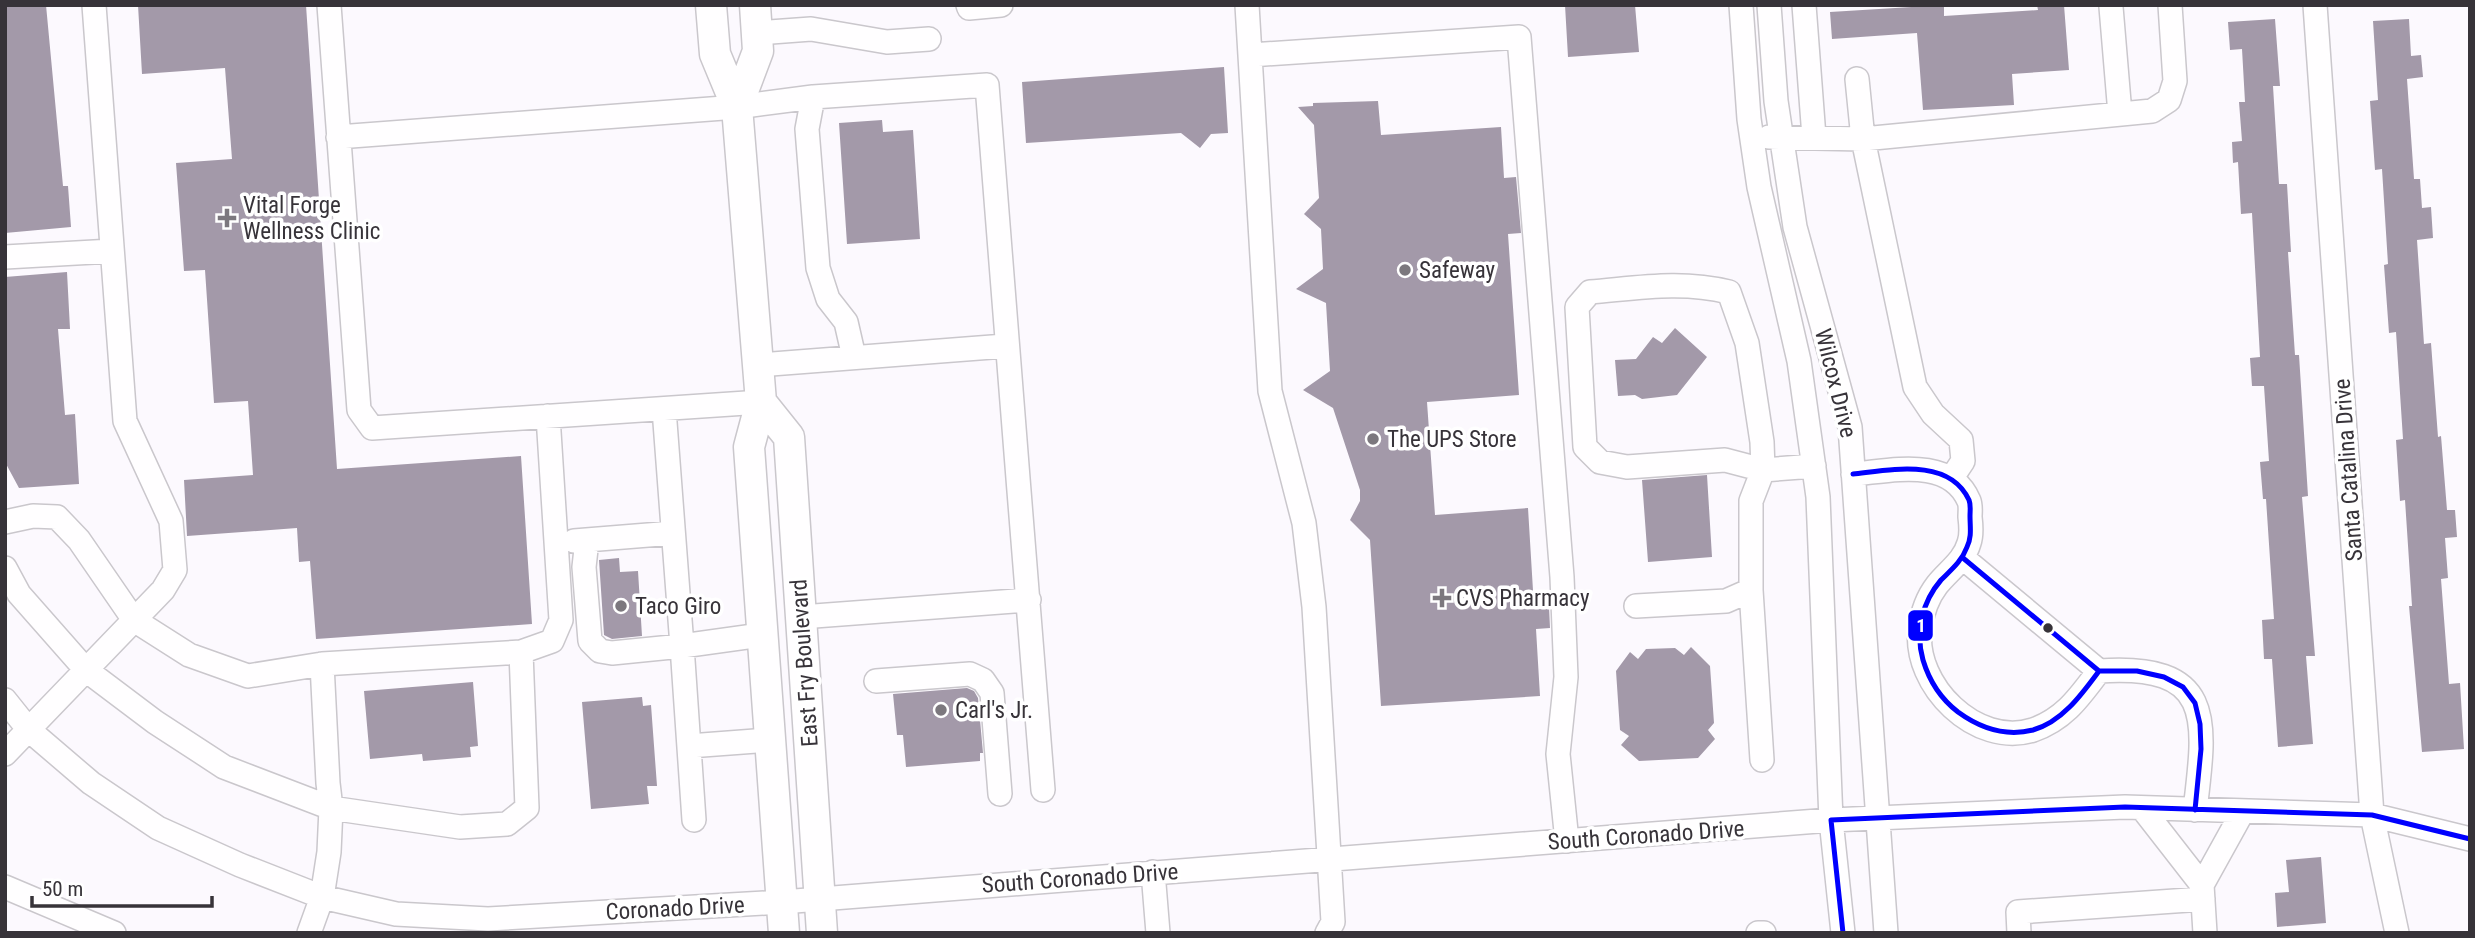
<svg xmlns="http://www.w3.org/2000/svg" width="2475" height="938" viewBox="0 0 2475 938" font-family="'Roboto Condensed',sans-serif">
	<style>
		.building { fill: #a399a9 }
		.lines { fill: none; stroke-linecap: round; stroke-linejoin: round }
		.minor-casing { stroke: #cac7cc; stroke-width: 26 }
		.major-casing { stroke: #cac7cc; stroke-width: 33 }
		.minor { stroke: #fffeff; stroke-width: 23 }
		.major { stroke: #fffeff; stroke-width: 30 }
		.bus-1-casing { stroke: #fff; stroke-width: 10 }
		.bus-1 { stroke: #00f; stroke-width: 5 }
		.poi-dot { fill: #7c787e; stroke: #fff; stroke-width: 2.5 }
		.bus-dot { fill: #373339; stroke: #fff; stroke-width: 2.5 }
		.labels { text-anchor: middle; stroke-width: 7; stroke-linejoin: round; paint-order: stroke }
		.poi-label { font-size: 23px; fill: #373339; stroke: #fff; text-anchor: start }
		.street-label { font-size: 23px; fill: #373339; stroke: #fff }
		.line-badge { stroke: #fff; stroke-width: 2.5 }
		.badge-label { font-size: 19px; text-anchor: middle; font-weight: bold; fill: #fff }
	</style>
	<rect width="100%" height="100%" fill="#fcf9fe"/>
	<path class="building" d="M5,5H46L63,186H68L71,227L5,233Z
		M138,5H306L337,469L521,456L532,624L316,639L310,561L299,562L297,528L187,536L184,480L253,475L248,401L214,403L205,270L184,271L176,163L232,159L225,68L142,74Z
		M1565,5H1635L1639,52L1568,57Z
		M1944,5V16L2038,10L2037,5H2064L2069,70L2012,74L2014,105L1923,110L1917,33L1832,39L1830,12Z
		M2275,19L2280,86H2273L2279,184H2287L2291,252H2288L2295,355H2299L2308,496L2302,497L2315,656H2306L2313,744L2278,747L2272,659H2264L2262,620L2274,619L2266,499H2263L2260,462L2269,461L2264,386H2252L2250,358L2260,357L2252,213L2241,214L2238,162L2233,163L2232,142L2242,141L2239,102H2245L2242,49L2230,50L2228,22Z
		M2409,19L2411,56L2421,55L2423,77L2407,79L2414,179H2420L2422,208L2431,207L2433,238L2417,240L2424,344L2431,343L2438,437L2441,436L2447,510H2455L2457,537L2445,538L2448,578L2441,579L2449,684L2460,683L2464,749L2422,752L2409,606H2412L2405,500L2400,501L2396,440L2403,439L2396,332L2389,333L2384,265L2388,264L2382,169L2375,170L2370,101L2378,100L2373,21Z
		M1224,67L1228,133L1211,134L1200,148L1181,133L1026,143L1022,82Z
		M1378,101L1381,135L1501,127L1504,178L1516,177L1521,233L1508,234L1519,395L1427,402L1435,515L1528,508L1534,607H1549L1550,628L1536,629L1540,696L1381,706L1370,540L1350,520L1360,501V490L1333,408L1303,390L1330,371L1326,303L1296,289L1323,269L1321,229L1304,214L1319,198L1314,125L1298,107L1313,106V103Z
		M882,120L883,132L913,130L920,239L847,244L839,123Z
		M67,272L70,329H58L65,415L75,414L79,484L19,488L5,462V277Z
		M1675,328L1707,357L1677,395L1642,399L1635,395L1618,396L1615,360L1636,359L1653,337L1662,343Z
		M1707,475L1712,557L1648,562L1642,480Z
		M619,558L620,572L638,571L642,636L612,639L604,635L599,560Z
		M1691,647L1710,666L1714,723L1708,730L1715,739L1698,758L1639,761L1621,745L1629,736L1620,730L1616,671L1630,652L1638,659L1646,649L1675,648L1684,655Z
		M473,682L478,746L470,747L471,757L423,761L422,754L370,759L364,691Z
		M967,688L974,691L978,698L983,753H980V761L906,767L903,735H897L893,694Z
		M642,697L643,706L651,705L657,786H647L649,804L591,809L582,702Z
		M2321,857L2326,923L2277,927L2275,893L2289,892L2286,860Z"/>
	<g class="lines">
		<defs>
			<path id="minor" d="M329,5L359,410L372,428L761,402
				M968,5L969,8L1001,5
				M1247,5L1270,391L1304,523L1314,607L1333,922L1327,933
				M1741,5L1749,119L1759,187L1799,361L1818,497L1831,820L1843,933
				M1769,5L1776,101L1795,227L1850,427L1886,933
				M1804,5L1814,137
				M2315,5L2372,815L2397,933
				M2111,7L2120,114
				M757,33L811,29L887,42L929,39
				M1251,55L1519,37L1562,577L1566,677L1558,754L1567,841
				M1857,79L1863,139L1915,387L1933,414L1961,440L1963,461L1951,479
				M813,97L807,129L818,268L828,299L846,322L854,357
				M338,137L737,107L813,97L987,85C1004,320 1025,555 1043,790
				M1769,137L1863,139L2152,111L2169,100L2175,81L2170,5
				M5,257L112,251
				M758,365L1005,346
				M664,409L682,646L761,635
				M1853,474C1891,471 1950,456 1969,501C1971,506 1970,512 1970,517C1971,525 1972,535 1969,543C1964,561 1948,571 1937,585C1927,598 1922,613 1920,629C1913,685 1976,748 2033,730C2065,719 2080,696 2099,671
				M5,522L33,516L57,517L79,540L134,620L189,655L248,676L322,664L521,652L552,641L561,620L548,416
				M587,540L584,567L590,641L600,651L612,653L682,646L694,820
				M574,541L673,533
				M1963,558L2099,671C2215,663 2206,719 2195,810
				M5,568L19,594L86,670L155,722L224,767L331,808L460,827L507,824L527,808L521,652
				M1751,590L1762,760
				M1636,606L1726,601L1751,590V501L1763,470L1762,442L1747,343L1729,292C1681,280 1638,288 1590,292L1577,307L1585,447L1600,462L1627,467L1725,460L1763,470L1814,466
				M801,617L1029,600
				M876,681L970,674L983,680L992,693L1000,794
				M5,700L29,730L91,783L158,828L240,865L322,897L396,914L488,919L782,902L1831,820L2125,807L2372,815L2470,839
				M689,746L769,740
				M5,754L163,590L175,570L171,521L125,421L94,5
				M2142,808L2202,885
				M1153,872L1158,933
				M5,887L114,933
				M309,933L322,897L329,852L331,808L328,783L322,664
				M1758,933H1764
				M2019,933L2018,912L2203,899
				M2205,933L2202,885L2243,811"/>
			<path id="major" d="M711,5L715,54L737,107L761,402L749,447L784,933
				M737,107L758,51L755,5
				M761,402L789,437L822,933"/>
		</defs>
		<use href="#minor" class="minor-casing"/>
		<use href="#major" class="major-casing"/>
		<use href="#minor" class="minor"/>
		<use href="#major" class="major"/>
		<defs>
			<path id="bus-1" d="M1853,474C1890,470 1949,457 1969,500C1971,505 1970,510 1970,516C1970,527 1972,537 1967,547C1962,561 1951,570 1941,580C1922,602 1915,632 1923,660C1929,680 1941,699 1958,712C1980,728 2005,737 2033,730C2062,722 2082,694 2099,671
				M1963,558L2099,671H2137L2164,677L2183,687L2195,703L2200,724L2201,749L2195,810
				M1843,933L1831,820L2125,807L2372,815L2470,839"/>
		</defs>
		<use href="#bus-1" class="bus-1-casing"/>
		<use href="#bus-1" class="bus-1"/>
	</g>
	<g class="poi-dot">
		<path d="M223.5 207.5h7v7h7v7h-7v7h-7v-7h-7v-7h7z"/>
		<circle cx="1405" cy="270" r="7"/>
		<circle cx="1373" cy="439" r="7"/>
		<path d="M1438.5 587.5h7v7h7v7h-7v7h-7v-7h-7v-7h7z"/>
		<circle cx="621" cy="606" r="7"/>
		<circle cx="941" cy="710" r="7"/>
	</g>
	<circle class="bus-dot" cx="2048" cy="628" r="6"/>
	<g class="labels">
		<g class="poi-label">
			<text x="243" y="213">Vital Forge<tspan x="243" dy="26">Wellness Clinic</tspan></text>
			<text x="1419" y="278">Safeway</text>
			<text x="1387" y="447">The UPS Store</text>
			<text x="1456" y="606">CVS Pharmacy</text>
			<text x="635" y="614">Taco Giro</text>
			<text x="955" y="718">Carl's Jr.</text>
		</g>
		<g class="street-label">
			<text transform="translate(1836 383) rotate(76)" y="8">Wilcox Drive</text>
			<text transform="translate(2348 470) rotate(-94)" y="8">Santa Catalina Drive</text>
			<text transform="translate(804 663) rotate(-94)" y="8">East Fry Boulevard</text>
			<text transform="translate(1646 835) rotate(-4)" y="8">South Coronado Drive</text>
			<text transform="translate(1080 878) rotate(-4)" y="8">South Coronado Drive</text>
			<text transform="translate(675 908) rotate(-3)" y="8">Coronado Drive</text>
		</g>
	</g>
	<rect class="line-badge" x="1907" y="609" width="27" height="33" rx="7" fill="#00f"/>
	<g class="badge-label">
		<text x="1921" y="632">1</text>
	</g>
	<rect width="2475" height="938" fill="none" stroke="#373339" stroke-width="14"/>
	<path d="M32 896v10h180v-10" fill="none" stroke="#373339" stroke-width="3.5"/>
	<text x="42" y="896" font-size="21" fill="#373339" stroke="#ffffff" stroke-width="5" paint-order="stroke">50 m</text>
</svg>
